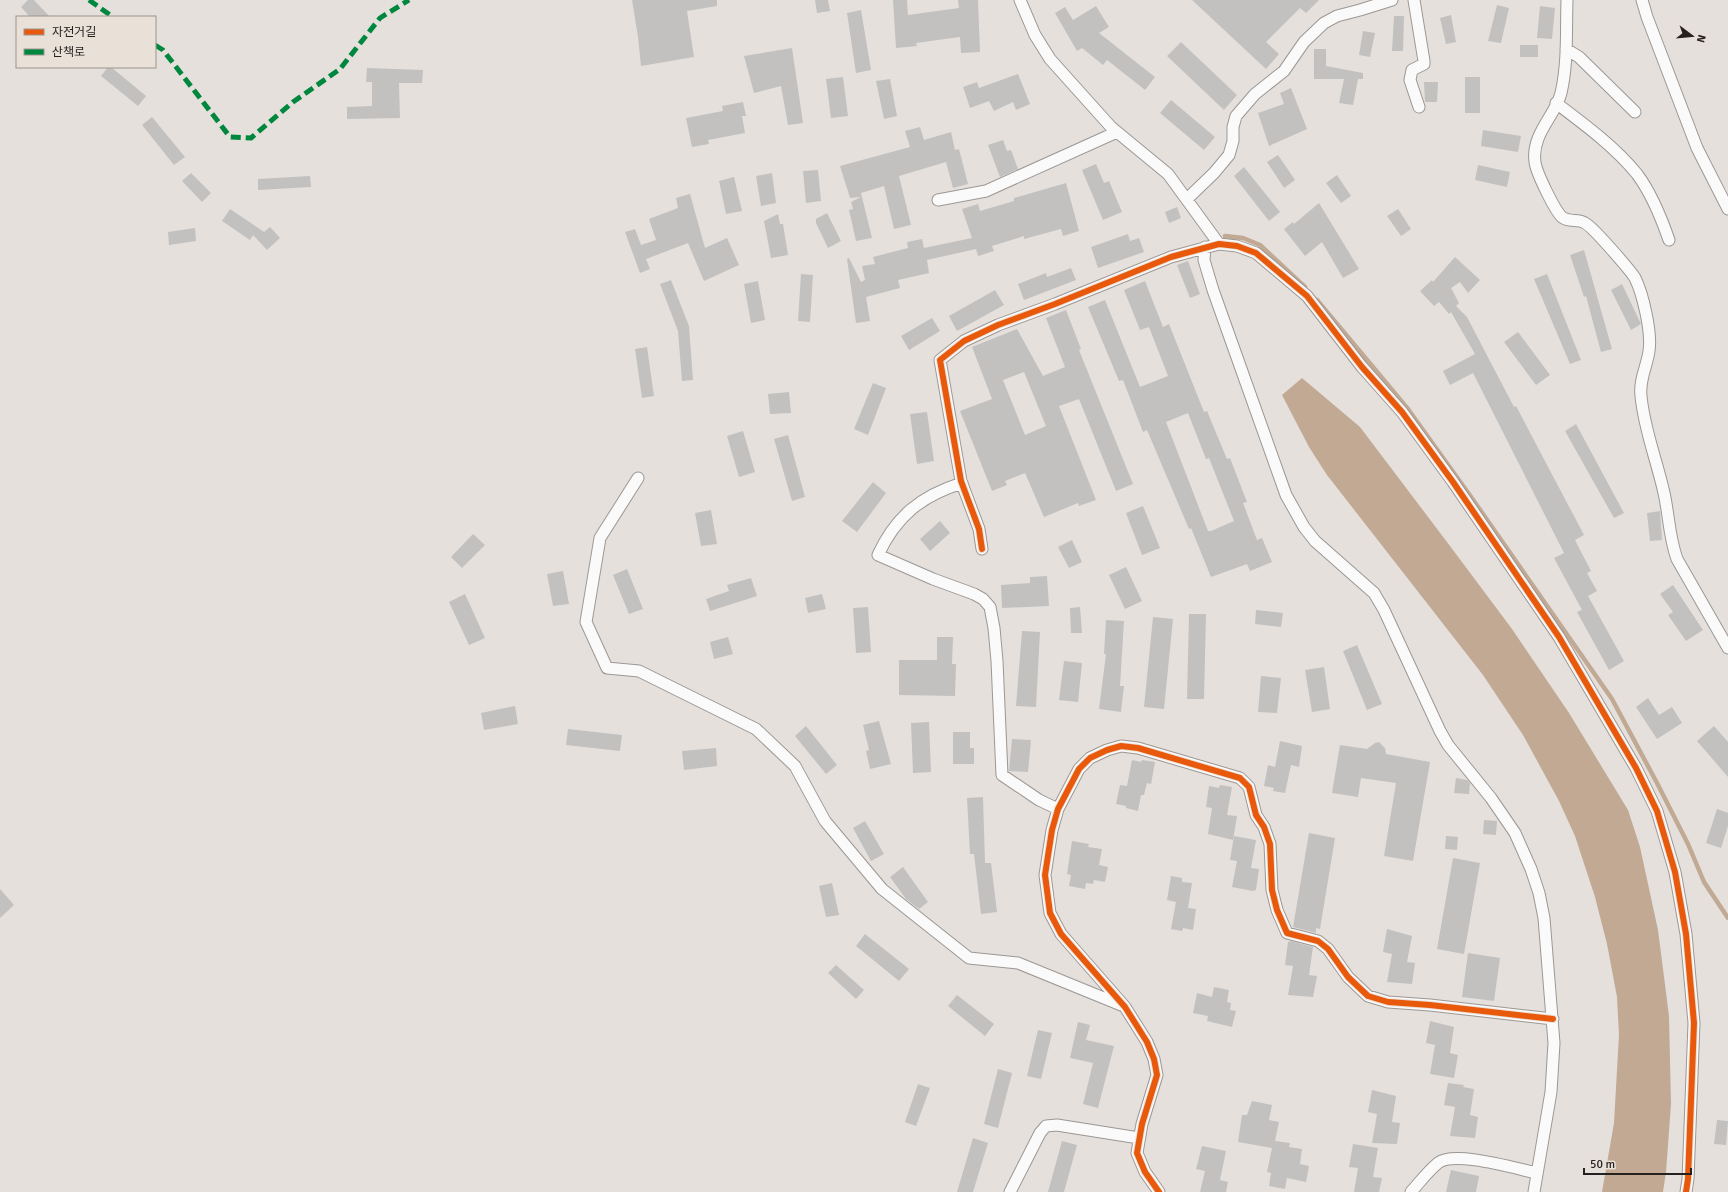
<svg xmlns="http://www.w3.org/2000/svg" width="1728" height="1192" viewBox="0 0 1728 1192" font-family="Signika,'Noto Sans KR',sans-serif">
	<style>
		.water { fill: #c1a994 }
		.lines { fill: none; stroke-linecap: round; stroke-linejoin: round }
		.stream { stroke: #c1a994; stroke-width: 4.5 }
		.building { fill: #c2c1c0; fill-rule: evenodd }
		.minor-casing { stroke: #9b9794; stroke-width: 13 }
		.minor { stroke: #fbfafa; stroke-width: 11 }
		.quiet { stroke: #00873e; stroke-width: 5; stroke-dasharray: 10 5; stroke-linecap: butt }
		.cycleway-casing { stroke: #e9e0d8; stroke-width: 8 }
		.cycleway { stroke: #e8590c; stroke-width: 6 }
	</style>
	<rect width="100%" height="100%" fill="#e5e0dc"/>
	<path class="water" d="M1302,378L1360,427L1450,546L1512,629L1569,713L1628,810L1640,847L1658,930L1669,1016L1671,1104L1666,1172L1663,1192H1602L1614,1123L1619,1035L1617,997L1607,944L1595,897L1575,836L1559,801L1523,735L1483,675L1327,475L1309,447L1282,395Z"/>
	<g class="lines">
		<path class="stream" d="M1225,236L1243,238L1260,245L1305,287
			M1317,300L1408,409L1469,494L1612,699L1657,783L1688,844L1704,882L1728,918"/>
	</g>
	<path class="building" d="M28,0H34L50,17H30L21,7Z
		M632,0H717V6L687,11L694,57L641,66L638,37Z
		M815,0H828L830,11L817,13Z
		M893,0H907L908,15L959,8L958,0H978L980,52L961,53L960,37L916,43L917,46L896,48Z
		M1192,0H1319L1306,13L1300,8L1266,42L1279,54L1266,69Z
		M1497,5L1509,8L1501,43L1488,41Z
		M1096,6L1109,27L1099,33L1155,77L1145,90L1107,60L1103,65L1082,48L1077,51L1055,13L1065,7L1073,20Z
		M1540,6L1555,8L1552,39L1537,38Z
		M861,10L871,70L856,73L847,13Z
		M1451,15L1456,42L1446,44L1440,18Z
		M1394,16H1404L1403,51H1392Z
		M1363,31L1375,33L1370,57L1359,55Z
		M1181,42L1237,95L1224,110L1167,56Z
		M1520,45H1538V57H1520Z
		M792,48L803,123L788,125L781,86L754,93L744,56Z
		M1314,49H1326V66L1363,73V79H1358L1353,105L1339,103L1344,79H1314Z
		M108,67H111L146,96L138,106L101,76Z
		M367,68L423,70L422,83H399L400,118L347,119V107L372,106V82H366Z
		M1018,74L1030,104L1016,110L1013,102L994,111L989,101L970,108L963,87L977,82L979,88Z
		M843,77L848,116L831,118L826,79Z
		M1465,77H1480V113H1465Z
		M890,79L897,116L884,119L876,81Z
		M1424,82H1438L1437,102H1425Z
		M1291,88L1307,129L1269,146L1258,113L1284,104L1280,93Z
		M1171,100L1215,137L1204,150L1160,113Z
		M743,102L746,116H742L745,133L708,140L709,144L692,147L686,118L723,111L722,106Z
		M152,117L185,157L174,165L142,125Z
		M920,127L924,140L951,132L955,150L959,149L968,184L953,188L946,162L899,176L911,225L894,229L884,186L861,193L872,238L856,241L849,210L853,209L851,202L861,197L850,198L840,166L910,147L905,131Z
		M1483,130L1521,136L1518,152L1481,146Z
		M1003,140L1007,151L1011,150L1018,169L1000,177L988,145Z
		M1278,155L1295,180L1284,188L1267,162Z
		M1096,164L1104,183L1109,181L1122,212L1103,220L1082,170Z
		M1478,165L1510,172L1507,187L1475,180Z
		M1244,167L1280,212L1269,221L1234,176Z
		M818,170L821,201L806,203L803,171Z
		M191,173L211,193L202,202L182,181Z
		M772,173L776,203L761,206L756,176Z
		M1337,175L1351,196L1341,203L1326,183Z
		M310,176L311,187L258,190V179Z
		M734,177L742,211L726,214L719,181Z
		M1066,183L1079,231L1063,236L1061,229L1024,239V236L992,246L994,251L978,256L976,249L927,260L929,273L898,280L900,288L866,297L870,321L856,323L847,259L849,258L861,282L865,280L862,266L875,264L873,257L908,248L907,242L922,239L924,248L972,238L962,209L978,204L980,211L1014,201V198Z
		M690,194L705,248L727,238L739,265L704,281L688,243L646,259L650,269L640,273L625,232L635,229L641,245L656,240L649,219L678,208L676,198Z
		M1319,203L1359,269L1343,278L1322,242L1305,256L1284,229L1293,222L1294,224Z
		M1177,207L1181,218L1169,223L1165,212Z
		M230,209L264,232L270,227L280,238L267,250L253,235L250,240L222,221Z
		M1398,209L1411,229L1401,236L1387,216Z
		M827,213L841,241L828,248L816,223V219Z
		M778,214L780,224H783L788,255L771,258L764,221Z
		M195,228L196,241L169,245L168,232Z
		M1128,234L1130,241L1139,238L1144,252L1098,268L1091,247Z
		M1584,250L1612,349L1601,352L1586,296L1584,297L1570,255Z
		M1455,257L1480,280L1468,293L1460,282L1451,288L1459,303L1456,306L1467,317L1514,407L1516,406L1584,535L1575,540L1591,571L1587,573L1597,591L1588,596L1624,661L1609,670L1577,612L1582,610L1554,558L1564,553L1473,373L1450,385L1443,371L1475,354L1451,312L1449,314L1439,302L1434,306L1420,291L1432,280L1433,282Z
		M1188,261L1200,294L1190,298L1177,265Z
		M1071,268L1076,280L1024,300L1018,284L1046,273L1047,277Z
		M801,274L813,275L810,322L798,321Z
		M1547,274L1581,360L1570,364L1534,279Z
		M671,280L689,326L693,380L682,381L678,331L660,284Z
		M758,281L765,320L751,323L744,284Z
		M1145,281L1163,327L1169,324L1204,412L1207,411L1227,459L1230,458L1247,502L1243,503L1257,540L1262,538L1272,562L1250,571L1247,564L1211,577L1191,528L1189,529L1147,430L1143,432L1123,380L1119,381L1088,307L1105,300L1140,387L1168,376L1149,327L1140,330L1124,290ZM1188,413L1206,459L1209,458L1234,521L1211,531H1208L1166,422Z
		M1622,284L1641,324L1631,330L1611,290Z
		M995,290L1004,305L957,331L949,316Z
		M1066,310L1081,349L1079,350L1133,484L1116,491L1079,399L1059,406L1096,500L1079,506L1078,503L1044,517L1025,473L1005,481L1007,485L992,491L960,411L992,399L972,347L1017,329L1043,376L1065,367L1046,318ZM1024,372L1046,426L1025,435L1003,380Z
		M932,318L940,331L909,350L901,336Z
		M1518,332L1550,375L1536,385L1504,342Z
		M647,347L654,396L642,398L635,349Z
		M873,383L886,388L868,435L854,429Z
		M789,392L791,413L770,414L768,394Z
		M927,412L934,461L917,464L910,414Z
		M1576,424L1624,513L1614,518L1565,431Z
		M743,431L755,472L739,477L727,436Z
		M788,435L805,497L792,501L774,439Z
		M873,482L886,493L857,532L842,521Z
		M1143,506L1160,548L1142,555L1126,513Z
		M711,510L717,544L701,546L695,513Z
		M1660,511L1662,540L1650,541L1647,513Z
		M940,521L950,533L930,551L920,539Z
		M473,534L485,545L462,568L451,557Z
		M1072,540L1082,562L1069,568L1058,547Z
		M1126,567L1142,601L1125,609L1109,575Z
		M627,569L643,609L629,614L613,575Z
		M563,571L569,604L553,606L547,574Z
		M1047,576L1049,606L1002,608L1001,585L1030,583V577Z
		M751,578L757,596L710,611L706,599L729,591L727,585Z
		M1673,585L1703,630L1686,641L1668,615L1673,612L1660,594Z
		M465,594L485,638L469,645L449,602Z
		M822,594L826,609L808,613L805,598Z
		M868,607L871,652L856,653L853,608Z
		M1080,607L1082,633H1071L1070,608Z
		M1256,610L1283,613L1281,627L1255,624Z
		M1189,614H1206L1204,699H1187Z
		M1153,617L1173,619L1164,709L1144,707Z
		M1106,620L1124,621L1120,686H1124L1121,712L1099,709L1106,654H1104Z
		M1022,631L1040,632L1036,707L1016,706Z
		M728,637L733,654L714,659L710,642Z
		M937,637H953L952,664H956L955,696L899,695V660H937Z
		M1357,645L1382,704L1367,710L1343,651Z
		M1064,661L1082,663L1078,702L1059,700Z
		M1324,667L1330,709L1312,712L1305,670Z
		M1261,676L1281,678L1277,713L1258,712Z
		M1648,698L1659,715L1672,707L1682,723L1657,739L1636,707Z
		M515,706L518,724L484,730L481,713Z
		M879,721L891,764L870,769L866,751L869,750L863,725Z
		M929,722L931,772L913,773L911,723Z
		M806,726L837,765L826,774L795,736Z
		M1714,726L1728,742V777L1697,741Z
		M568,729L622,735L620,751L566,745Z
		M953,732H970V748H974V764H953Z
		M1012,739L1031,740L1028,772L1009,771Z
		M1280,741L1302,746L1299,767L1291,765L1285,793L1273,791L1274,788L1264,786L1268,765L1275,767Z
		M1379,742L1385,748L1386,754L1430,762L1413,861L1384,856L1396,783L1361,778L1358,797L1332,793L1340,745L1367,749L1375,743Z
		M716,748L717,766L684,770L682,751Z
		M1132,760L1141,762L1142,760L1155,762L1151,784L1147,783L1144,795H1141L1138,811L1126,808V806L1116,804L1120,785L1127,786Z
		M1456,778L1467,780L1470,783L1469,794L1454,793Z
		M1220,785L1232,787L1227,815L1237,816L1233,840L1208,834L1212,808L1206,807L1209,786L1219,788Z
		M983,797L985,863H991L997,912L981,914L974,854H970L967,798Z
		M1717,809L1728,813V826L1721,848L1706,843Z
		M1484,820L1497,821L1496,835L1483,834Z
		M865,821L884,854L871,861L853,828Z
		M1309,833L1335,838L1320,929L1316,928V933L1293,927Z
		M1234,836L1256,840L1251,868L1259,869L1256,890L1253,891L1232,887L1237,861L1230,860Z
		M1446,836L1458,837L1457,850L1445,849Z
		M1072,841L1089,844L1088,847L1102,849L1099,865L1108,867L1105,882L1094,880L1093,884L1086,883L1085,889L1069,886L1071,875L1067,874Z
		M1453,858L1480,863L1464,954L1437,949Z
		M903,867L928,902L919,909L906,899L890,877Z
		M1171,876L1182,878V882L1192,883L1188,908L1196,909L1193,930L1183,928L1182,931L1171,929L1176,902L1167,900Z
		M832,883L839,915L826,917L819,886Z
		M0,889L14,905L0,918Z
		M1387,929L1412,936L1407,962L1415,963L1412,984L1387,982L1392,954L1383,952Z
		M865,934L909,969L899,981L856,946Z
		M1291,941L1313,947L1309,975L1317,976L1313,997L1288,995L1293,966L1285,965L1288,942Z
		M1468,953L1500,958L1494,1001L1462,997Z
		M836,965L864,990L856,999L828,973Z
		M1214,987L1229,990L1227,1002L1231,1003L1230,1010L1236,1011L1232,1027L1207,1021L1208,1016L1193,1013L1197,993L1212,997Z
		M957,995L994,1024L985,1036L948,1006Z
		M1430,1021L1454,1027L1450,1053L1458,1055L1454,1078L1430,1074L1435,1045L1426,1043Z
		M1078,1022L1090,1025L1086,1040L1114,1046L1098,1108L1083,1104L1093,1063L1070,1058Z
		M1038,1030L1052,1033L1041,1079L1027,1076Z
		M998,1069L1012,1073L998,1128L984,1124Z
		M1448,1083L1464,1085L1463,1087L1474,1089L1470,1115L1478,1117L1475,1138L1450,1136L1455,1107L1444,1105Z
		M918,1084L930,1088L916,1126L905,1122Z
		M1372,1090L1396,1096L1392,1122L1400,1123L1397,1144L1372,1143L1377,1114L1368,1112Z
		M1252,1101L1272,1105L1269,1120L1279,1122L1275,1141L1290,1143L1289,1147L1302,1149L1300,1164L1309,1166L1306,1182L1287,1178L1285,1189L1269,1186L1271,1173L1267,1172L1272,1148L1238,1142L1242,1115H1247Z
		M1717,1120L1728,1121L1726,1145L1714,1144Z
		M973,1138L988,1143L973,1192H957Z
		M1062,1141L1077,1145L1064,1192H1048Z
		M1353,1144L1378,1148L1373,1177L1382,1178L1379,1192H1354L1358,1168L1349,1167Z
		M1202,1146L1226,1151L1220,1180L1228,1182L1226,1192H1200L1205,1171L1196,1169Z
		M1451,1170L1479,1176L1476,1192H1446Z"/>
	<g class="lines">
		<defs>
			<path id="minor" d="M1020,0L1035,35L1050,59L1111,127L1168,174L1219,244
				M1414,0L1424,61V64L1412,70L1410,80L1419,107
				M1567,0C1566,31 1568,63 1561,93C1556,115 1531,134 1535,162C1536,172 1555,211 1562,217C1569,223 1578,218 1585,223C1593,227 1630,270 1635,278C1643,294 1652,333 1649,351C1647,366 1639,380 1641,396C1644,429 1657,461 1664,493C1669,515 1669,537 1677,559L1728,648
				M1642,0L1647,17L1697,148L1728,209
				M1566,49L1579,57L1635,112
				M1556,103C1584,124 1615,147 1637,174C1652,194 1661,217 1669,240
				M1187,199L1214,173L1229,155L1233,141V127L1236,116L1255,94L1284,71L1304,42L1324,23L1337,16L1360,10L1392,0
				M938,200L986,191L1117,132
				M1205,247L1204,260L1213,290L1286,495L1304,527L1315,541L1374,593L1384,610L1440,731L1448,745L1491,798L1515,833L1531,869L1539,893L1544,918L1554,1043L1551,1092L1534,1192
				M638,478L600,538L586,622L607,668L639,671L756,729L795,766L825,821L882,889L969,958L1018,963L1121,1005
				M962,483C921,496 896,516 878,555L933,579L974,594L983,599L990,607L994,628L997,661L1002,775L1039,800L1058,809
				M982,549L979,529L961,481L940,360L964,341L998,325L1055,304L1171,257L1219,244L1237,246L1256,253L1307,296L1362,367L1402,412L1453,482L1559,637L1636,768L1657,811L1675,872L1686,934L1694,1023L1688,1179L1686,1192
				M1010,1192L1040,1133L1046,1126L1057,1125L1139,1138
				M1159,1192L1145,1172L1137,1153L1142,1124L1157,1075L1154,1059L1147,1042L1125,1007L1061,934L1050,913L1045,875L1052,830L1058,809L1079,769L1090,758L1107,750L1121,746L1138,748L1240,778L1249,787L1256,815L1264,827L1270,844L1272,890L1277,910L1287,933L1318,941L1328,949L1348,977L1368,996L1388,1002L1430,1005L1553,1019
				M1411,1192C1420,1182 1428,1171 1438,1163C1454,1150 1517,1169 1537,1173"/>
		</defs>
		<use href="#minor" class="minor-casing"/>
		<use href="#minor" class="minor"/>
		<path class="quiet" d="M89,0L113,17
			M155,45L163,50L230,137L251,138L293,102L340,69L380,18L409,0"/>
		<defs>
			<path id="cycleway" d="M982,549L979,529L961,481L940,360L964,341L998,325L1055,304L1171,257L1219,244L1237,246L1256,253L1307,296L1362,367L1402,412L1453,482L1559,637L1636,768L1657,811L1675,872L1686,934L1694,1023L1688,1179L1686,1192
				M1159,1192L1145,1172L1137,1153L1142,1124L1157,1075L1154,1059L1147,1042L1125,1007L1061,934L1050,913L1045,875L1052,830L1058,809L1079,769L1090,758L1107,750L1121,746L1138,748L1240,778L1249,787L1256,815L1264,827L1270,844L1272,890L1277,910L1287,933L1318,941L1328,949L1348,977L1368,996L1388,1002L1430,1005L1553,1019"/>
		</defs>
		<use href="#cycleway" class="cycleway-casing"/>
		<use href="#cycleway" class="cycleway"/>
	</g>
	<rect x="16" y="16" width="140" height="52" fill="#e9e0d8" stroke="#9b948e"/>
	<rect x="24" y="29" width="20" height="6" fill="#e8590c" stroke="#9b948e"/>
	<text x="52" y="36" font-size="12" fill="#25211f">자전거길</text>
	<rect x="24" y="49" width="20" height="6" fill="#00873e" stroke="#9b948e"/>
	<text x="52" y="56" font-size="12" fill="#25211f">산책로</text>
	<g transform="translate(1692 36) rotate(106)" stroke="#e9e0d8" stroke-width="3" paint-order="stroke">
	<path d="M0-3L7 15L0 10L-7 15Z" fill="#25211f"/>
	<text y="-6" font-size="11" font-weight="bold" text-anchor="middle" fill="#25211f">N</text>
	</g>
	<path d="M1584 1168v6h107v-6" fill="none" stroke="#25211f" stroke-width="2"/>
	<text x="1590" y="1168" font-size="12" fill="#25211f" stroke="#e9e0d8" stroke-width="3" paint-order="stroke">50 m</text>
</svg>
